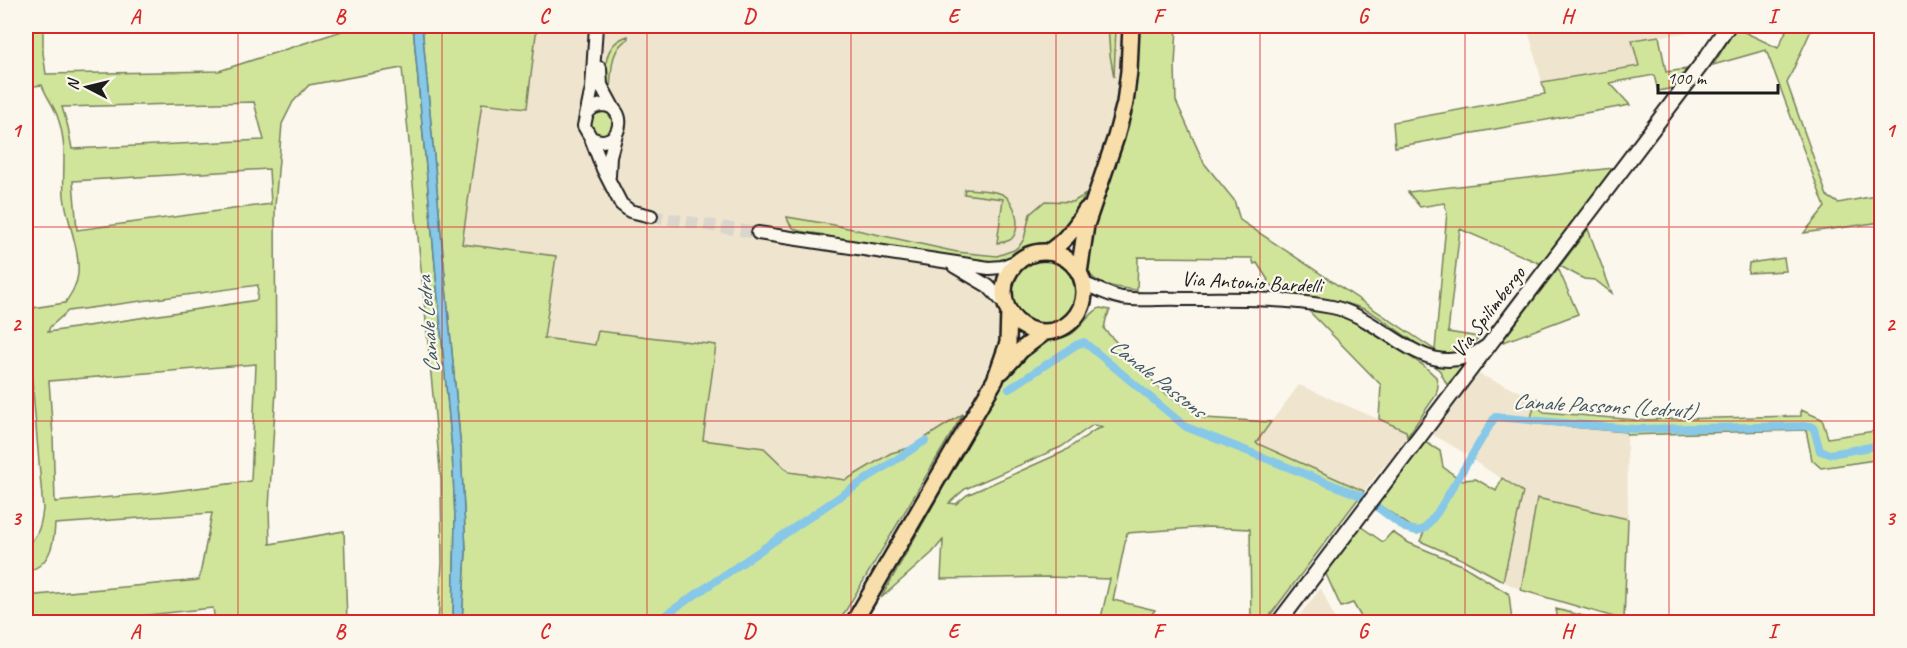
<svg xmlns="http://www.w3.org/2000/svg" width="1907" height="648" viewBox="0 0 1907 648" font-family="Caveat,sans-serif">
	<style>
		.built { fill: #efe4ce }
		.green { fill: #d1e59a; stroke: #76805b; stroke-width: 1.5; fill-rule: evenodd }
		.water { fill: #87c8e8; stroke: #5c8396; stroke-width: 1.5 }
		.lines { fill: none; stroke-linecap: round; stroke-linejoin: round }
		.canal { stroke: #87c8e8; stroke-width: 8 }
		.tertiary-tunnel { stroke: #dad6cd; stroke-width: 12; stroke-dasharray: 12 6; stroke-linecap: butt }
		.tertiary-casing { stroke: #1c1c1c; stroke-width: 16 }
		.secondary-casing { stroke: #1c1c1c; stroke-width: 18 }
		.primary-casing { stroke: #1c1c1c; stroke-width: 20 }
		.tertiary { stroke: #fbf7ec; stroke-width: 12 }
		.secondary { stroke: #fbf7ec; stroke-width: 14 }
		.primary { stroke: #f8deab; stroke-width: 15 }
		.grid { fill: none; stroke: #d62828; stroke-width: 1.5; stroke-opacity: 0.55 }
		.labels { text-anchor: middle; stroke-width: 4.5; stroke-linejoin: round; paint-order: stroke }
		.street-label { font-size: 21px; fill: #1c1c1c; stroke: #fbf7ec }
		.water-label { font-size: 22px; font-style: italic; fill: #415863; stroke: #fbf7ec }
		.neatline { fill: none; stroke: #d62828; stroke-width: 2 }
		.grid-label { font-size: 20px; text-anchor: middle; font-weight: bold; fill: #d62828 }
	</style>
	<rect width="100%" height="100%" fill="#fbf7ec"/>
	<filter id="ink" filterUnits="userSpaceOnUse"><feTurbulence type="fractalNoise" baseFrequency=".0167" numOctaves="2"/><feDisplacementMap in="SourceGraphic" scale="12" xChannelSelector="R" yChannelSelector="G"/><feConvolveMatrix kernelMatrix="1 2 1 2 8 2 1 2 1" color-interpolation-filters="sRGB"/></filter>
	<g filter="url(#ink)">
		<path class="built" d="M537,26H1122V61L1110,133L1099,165L1075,213L1041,246L1026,248L1018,253L1001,272L996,288L997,304L1002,324L999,347L989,371L963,414L909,448L891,453L846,480L789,472L764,448L703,440L598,331L596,345L543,338L462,245L482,103L527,108Z
			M1527,26H1716L1714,29L1632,40L1640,66L1542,82Z
			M1478,374L1537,399L1529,423L1627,432L1628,519L1537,498L1521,590L1503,581L1523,492L1472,460L1468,455L1432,434Z
			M1299,385L1406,431L1407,437L1364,491L1255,443Z
			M1321,588L1336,622H1294L1306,607Z"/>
		<path class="green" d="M26,26H43V53L46,74L219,71L357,26H413L452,450L455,518L453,622H438L442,563L441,480L402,68L309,85L293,102L282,124L275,206L276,390L269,508L270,544L344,531L347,622H215L213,608C151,614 88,623 26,622V596L199,580L212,513L55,524C54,546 49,566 26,572V547C39,535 41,525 43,509L26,309L65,303C71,294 77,285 78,274C80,248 67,222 64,196C62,169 68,147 58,118C55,107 46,97 42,85L26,87ZM254,102L264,140L72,149L68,127L62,107ZM269,169L271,204L77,230L73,181ZM258,285L257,300L48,332L50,327L68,311ZM256,364L251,481L158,493L55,502L53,436L49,381Z
			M422,26H537L527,108L482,103L462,244L556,256L544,338L595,345L598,331L716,345L703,440L764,448L789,472L846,480L891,453L909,448L963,414L839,622H462L466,551L461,450Z
			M1108,26H1116L1114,77L1110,55Z
			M1137,26H1177L1175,66L1176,101L1204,163L1234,200L1240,220L1435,350L1447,212L1444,203L1420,207L1408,192L1613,168L1541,264L1460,229L1448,332L1479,337C1474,342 1469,350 1463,353C1432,367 1391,320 1364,309C1337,298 1305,297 1277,294L1272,285L1266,282L1268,280L1257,263L1254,264L1252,258L1138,257L1137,290C1122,288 1096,287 1088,271C1081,259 1092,226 1097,213C1108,184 1122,153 1127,122C1132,90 1133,57 1137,26Z
			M1775,26H1813L1787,83L1827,196L1838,203L1881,195V222L1804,233L1825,207L1766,50L1713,65L1734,31L1738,29L1778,48L1786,31Z
			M628,36V39C610,49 612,70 610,89L607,90C605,69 602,44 628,36Z
			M1659,36L1666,72L1687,69L1673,88L1658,91L1654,75L1610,83L1630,105L1395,147L1393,122L1545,94L1542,82L1639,66L1632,40Z
			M589 123a12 12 0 1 1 24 0a12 12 0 1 1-24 0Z
			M965,189C976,190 992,190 1002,194C1016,200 1023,231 1010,240C1006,242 1001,243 997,243L1003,199L964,194Z
			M1086,194L1064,231L1049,244L1026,249L1017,253L1007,263H979L917,250L835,239C830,237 825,235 820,234C807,231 791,235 787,217L834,225L957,252L997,256L1014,250L1020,245L1024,239L1030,214L1045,201L1073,202Z
			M1588,229L1612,293L1595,280L1584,279L1560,266Z
			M1784,258L1786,271L1748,273L1749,263Z
			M1009 293a34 34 0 1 1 68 0a34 34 0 1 1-68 0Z
			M1558,268L1578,314L1501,343Z
			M1100,308L1110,310L1106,319L1104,329L1163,392L1204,418L1271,422L1256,443L1364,491L1265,622H1251L1250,529L1208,527L1127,533L1113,600L1155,610L1146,622H1061V620L1101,618L1110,579L1047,577L941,579L943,540L932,553L881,598L998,390C1007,378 1025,351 1038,344C1049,339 1062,340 1073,333C1083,326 1089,313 1100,308ZM1093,425L1104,427L1095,430L1063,452L967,495L956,504L949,503L965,489L1061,447Z
			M1307,309L1327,311L1350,319L1423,365L1436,377L1438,386L1436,395L1407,437L1406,431L1379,419L1381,385Z
			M1430,361H1468L1447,385L1440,371Z
			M1537,399L1540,409L1544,412L1636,420L1801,416V410L1822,419L1828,438L1881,430V459L1821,468L1812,460L1806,430L1627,435L1626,432L1529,423Z
			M1425,442L1440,451L1443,467L1461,480L1476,479L1496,491L1502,478L1523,492L1503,581L1466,561L1420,541L1424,532L1419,528L1412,527L1378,504Z
			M1537,498L1628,519L1624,620L1521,590Z
			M1360,526L1383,542L1392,532L1409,543L1462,565L1509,594L1512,622H1364L1353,603L1341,607L1325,572Z
			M1556,609L1607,622H1558Z"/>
		<path class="water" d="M413,26H422L461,450L466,551L462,622H453L455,518L452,450Z"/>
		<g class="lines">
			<path class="canal" d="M1009,389L1076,345L1084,342L1186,427L1361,496
				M1377,507L1405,528L1417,531L1424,529L1437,513L1495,417L1634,429L1811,426L1814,429L1820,451L1830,454L1882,445
				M655,622L860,483L925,441"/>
			<path class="tertiary-tunnel" d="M651,216L758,233"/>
			<defs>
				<path id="tertiary" d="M596,26L592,88L584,126L591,138L603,169L621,204L630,211L651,216
					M600,68L601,85L615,111
					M586,115C590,109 594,106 602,105C630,105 622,153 591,138
					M609,176L610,156L616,134
					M758,233L989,268L1002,267L1022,259
					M954,266L988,286L1006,305
					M1083,283C1095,288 1108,295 1122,298C1140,301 1162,298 1181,299C1232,299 1282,297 1332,307C1387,318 1428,389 1485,347"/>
				<path id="secondary" d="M1279,622L1704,61L1728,26"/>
				<path id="primary" d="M1048,252C1065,242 1076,227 1086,210
					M1004 292a40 40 0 1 1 80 0a40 40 0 1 1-80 0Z
					M1079,273L1086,225L1116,137L1125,103L1129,71L1131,26
					M1002,371L1021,350L1045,332
					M854,622L995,380L1008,343L1009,311"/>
			</defs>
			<use href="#tertiary" class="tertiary-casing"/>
			<use href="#secondary" class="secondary-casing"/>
			<use href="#primary" class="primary-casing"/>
			<use href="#tertiary" class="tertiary"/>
			<use href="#secondary" class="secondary"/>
			<use href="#primary" class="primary"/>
		</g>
	</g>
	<path class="grid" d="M238,26V622M442,26V622M647,26V622M851,26V622M1056,26V622M1260,26V622M1465,26V622M1669,26V622M26,227H1882M26,421H1882"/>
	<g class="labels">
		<g class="street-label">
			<text transform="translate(1252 282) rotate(3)" y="7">Via Antonio Bardelli</text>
			<text transform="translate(1488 312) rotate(-53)" y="7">Via Spilimbergo</text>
		</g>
		<g class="water-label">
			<text transform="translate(427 325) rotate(-95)" y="8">Canale Ledra</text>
			<text transform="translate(1158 377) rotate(38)" y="8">Canale Passons</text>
			<text transform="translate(1604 405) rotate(3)" y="8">Canale Passons (Ledrut)</text>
		</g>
	</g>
	<rect width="1907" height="648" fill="none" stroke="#fbf7ec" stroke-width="66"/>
	<g transform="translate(87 87) rotate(277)" stroke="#fbf7ec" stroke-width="4.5" paint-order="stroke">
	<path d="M0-4.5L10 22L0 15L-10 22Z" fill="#1c1c1c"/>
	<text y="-9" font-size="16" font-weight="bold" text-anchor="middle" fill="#1c1c1c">N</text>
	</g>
	<path d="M1658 84v9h120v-9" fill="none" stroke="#1c1c1c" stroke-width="3"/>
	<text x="1667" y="84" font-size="18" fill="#1c1c1c" stroke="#fbf7ec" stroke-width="4.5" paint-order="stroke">100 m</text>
	<rect x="33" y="33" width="1841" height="582" class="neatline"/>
	<g class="grid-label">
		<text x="135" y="23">A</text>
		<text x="340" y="23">B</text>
		<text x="544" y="23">C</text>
		<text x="749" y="23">D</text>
		<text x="953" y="23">E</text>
		<text x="1158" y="23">F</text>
		<text x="1363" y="23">G</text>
		<text x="1567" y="23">H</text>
		<text x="1772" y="23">I</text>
		<text x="16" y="137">1</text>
		<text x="1890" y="137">1</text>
		<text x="16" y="331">2</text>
		<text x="1890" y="331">2</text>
		<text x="16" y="525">3</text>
		<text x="1890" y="525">3</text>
		<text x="135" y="638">A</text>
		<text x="340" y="638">B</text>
		<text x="544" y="638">C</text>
		<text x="749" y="638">D</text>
		<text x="953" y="638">E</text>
		<text x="1158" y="638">F</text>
		<text x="1363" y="638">G</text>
		<text x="1567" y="638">H</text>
		<text x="1772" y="638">I</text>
	</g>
</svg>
